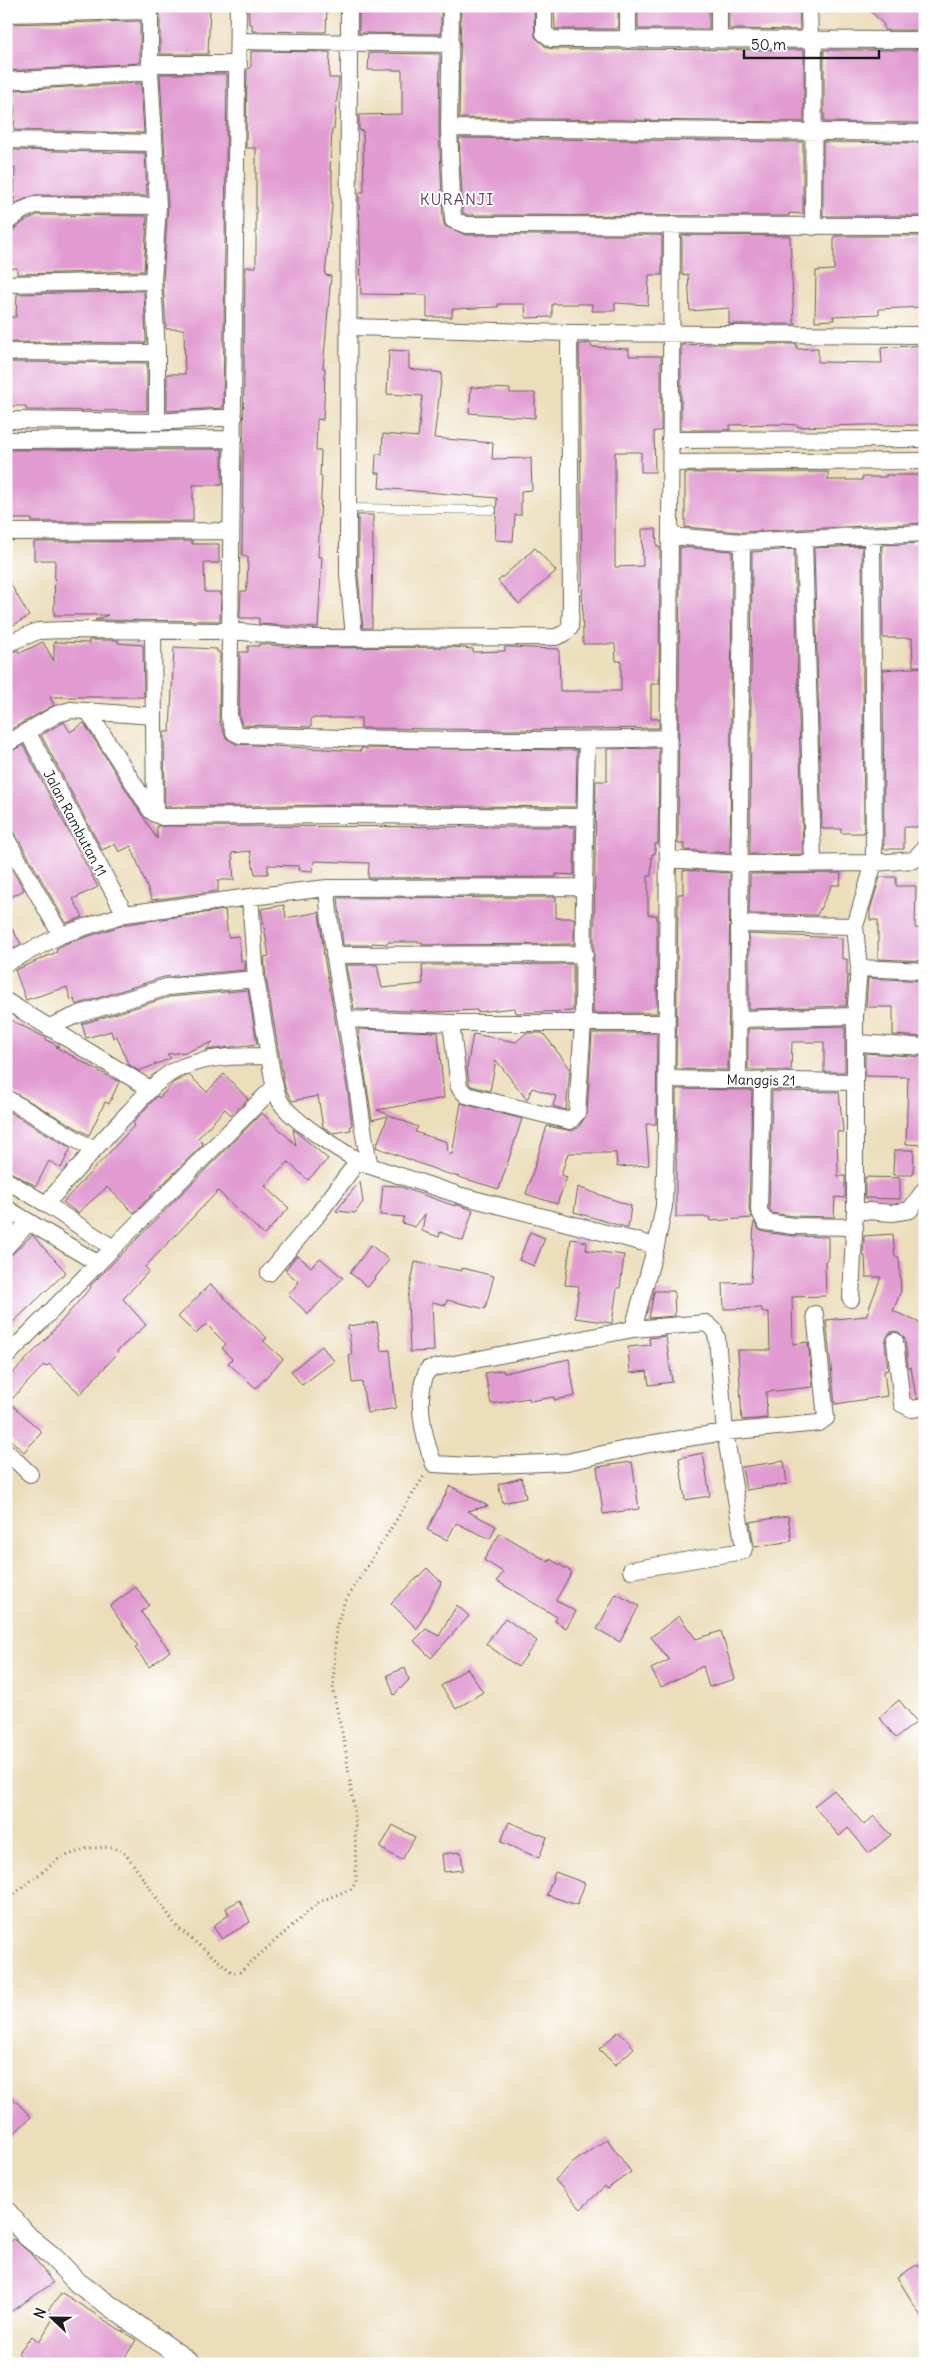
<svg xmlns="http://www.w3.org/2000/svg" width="931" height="2370" viewBox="0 0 931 2370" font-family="Delius,sans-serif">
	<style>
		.building { fill: #e19bd1 }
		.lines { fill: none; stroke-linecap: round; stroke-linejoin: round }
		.service-casing { stroke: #656054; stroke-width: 9 }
		.minor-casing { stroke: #656054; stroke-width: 18 }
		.tertiary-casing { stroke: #656054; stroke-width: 22 }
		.path { stroke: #656054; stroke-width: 3; stroke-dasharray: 1 4; stroke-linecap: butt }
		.service { stroke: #fff; stroke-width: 8 }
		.minor { stroke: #fff; stroke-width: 16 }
		.tertiary { stroke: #fff; stroke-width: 20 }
		.labels { text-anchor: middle; stroke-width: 4; stroke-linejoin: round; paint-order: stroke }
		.street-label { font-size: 14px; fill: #1c1c1c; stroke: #fff }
		.quarter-label { font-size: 16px; letter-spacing: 1px; fill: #61485b; stroke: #fff }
	</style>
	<rect width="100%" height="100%" fill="#fff"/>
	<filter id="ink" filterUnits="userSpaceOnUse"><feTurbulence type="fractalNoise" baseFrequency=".02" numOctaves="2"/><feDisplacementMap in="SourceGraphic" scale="10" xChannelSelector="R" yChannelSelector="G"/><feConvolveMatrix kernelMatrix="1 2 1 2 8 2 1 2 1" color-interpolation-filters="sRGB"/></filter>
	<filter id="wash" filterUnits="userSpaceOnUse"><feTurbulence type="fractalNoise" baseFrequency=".0096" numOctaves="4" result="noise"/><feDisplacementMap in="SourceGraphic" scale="20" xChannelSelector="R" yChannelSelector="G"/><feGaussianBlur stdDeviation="1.12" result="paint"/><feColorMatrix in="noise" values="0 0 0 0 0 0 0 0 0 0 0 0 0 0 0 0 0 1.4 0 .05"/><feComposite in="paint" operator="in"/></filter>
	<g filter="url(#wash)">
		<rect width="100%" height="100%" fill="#ecdebb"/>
		<g id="blocks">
			<path class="building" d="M188,6L210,8L208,54H160V9L188,10Z
				M248,6H327L326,32L252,31V24H249Z
				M359,6H441V34L359,33Z
				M461,6H534L535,37L546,47L552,49L804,50V122L459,118Z
				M554,6H618V29H555Z
				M638,6H709V29H638Z
				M729,6H799L800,30L729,29Z
				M866,6H925V30H884V25Z
				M140,21V63L6,71V24Z
				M824,50H925V123L824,122Z
				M251,51L330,52L329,78H339L334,129H332L330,171H332V207L325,275L331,276L323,368H325L324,405L323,420L317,419L316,451H321L320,476H322L318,557H322L318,628L259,624V618H240L241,591H246L247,585L248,557L242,556L245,267H256V148H246L247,70L251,66Z
				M369,53L440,54L439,128L443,220L445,226L466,235H662V275H649L648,305L615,303V311H592V304H552V317L526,318L525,304H498V307L452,309V317H427V295L361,294L359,192H364L363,131L359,130V115L402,114V70H368Z
				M160,74H227L223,408L167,411V374H185L184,329H166L163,281L168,205Z
				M141,83L144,133L14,130L15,90Z
				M459,138L803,142V214L789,213V216L468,215L463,213Z
				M823,142L925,143V216H823Z
				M13,150L145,153L147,196L35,195L14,204L15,168H12Z
				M37,215L147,216L144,271L17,274V268H9L12,231L28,219Z
				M682,235L790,236L794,322L797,324H729V308L690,311L688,274L682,275Z
				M834,236H925V307L879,309V314L833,316L834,320L815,321L816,271L834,270Z
				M144,291L146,343L6,342V317H16L17,294Z
				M591,343V347L629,349V356H661V431H654L655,472H641V452H615V567L643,566L642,529H656L657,547H660L659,684H651V719H659V728L508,730L361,728V718H311V727L242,725L239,715L240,652H248V646H259V644L305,648L452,647L473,649V652L505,651V647L559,649L560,691H621V661H616L615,644H583L579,344Z
				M709,344H797V349L818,348V362L882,363L881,348L925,345V425H862L798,427V425L783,424L730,425V430H681V345Z
				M389,350L409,351V369L442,373L434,438L493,443L492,459L531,458L532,490L521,491V515H515L513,541L495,540L497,498L379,488L380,473H375L376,454H382L383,434L418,437L422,396L387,394Z
				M6,362L147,363V411L26,410V406H6Z
				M471,387L510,389V393H535V418L469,413Z
				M222,449V485H193V521L32,522V519H12V501H6V450Z
				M828,472V480H862V477H886V475H924L925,523L742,532L685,527V473Z
				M358,515H373L372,628H363L358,575Z
				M192,541V544H219V563H204L205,592H221L220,621L95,620L108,615H54L55,560H34V542Z
				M925,543V666H913L912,638H883L882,545Z
				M862,546L864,833H841V829H822L814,548Z
				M680,547L732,551L730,853L684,850V844H678Z
				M535,548L556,571L519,604L498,581Z
				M794,549L803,854H750L752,552Z
				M6,576L29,616L7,629L8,632L6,633Z
				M89,640H118V643L143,645L144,697H50L54,705L6,732V654L18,650L20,653L43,642L54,661V642L89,643Z
				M174,647L217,649V652H220L219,720L226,738L236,744L361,751V748L577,750L576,807L346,805L165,807L164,732H170Z
				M925,667V827H904V849H884L883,670Z
				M64,722L70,732L84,723L157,839V826L575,827L574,875L556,874V877L368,878L369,863L314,861L313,871L299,870L300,866L268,865V874H255L250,851L232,853L234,880H218V891L152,900L131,846L119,852L115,844L102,850L41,735Z
				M23,745L98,887L73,899L83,917L66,923L15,833L6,828V754Z
				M659,748L658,844H655V854H652L651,876H648V915H657V1013H593L596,781H607V749Z
				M6,859L24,890L6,900Z
				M683,870L730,873L728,1070L676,1069L678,894H683Z
				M841,873L840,885H832L817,915L749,914L750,874Z
				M880,877H896V886H916L915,928L925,929V961L878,959V920H870V910Z
				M556,897V918H574V944L422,945V942H387V944L372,943V945H343L338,898Z
				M284,905L286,918L319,912L324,956L348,1093L352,1125L350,1126L351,1130L333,1133L323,1127L318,1096L292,1101L285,1088L266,978L264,957L269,956L261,909Z
				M225,910L228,937L239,936L241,961H245V970L164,977L76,1005L74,999L71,1000L67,987L26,1000L15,970L57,952L56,949L65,944L127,924Z
				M6,918L21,944L8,951L6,947Z
				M749,934L842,938V959H847V975H848L846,1006L749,1009Z
				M573,964V1011L516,1013L515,1008L477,1012V1010L436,1012L354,1009L346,965H377L382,988L423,984L422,965Z
				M868,978L925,981V1037L893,1035V1007H866Z
				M248,990L257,1044L206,1050L213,1042L186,1052L167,1054L171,1058L139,1071L128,1064L117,1036L113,1038L111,1031L86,1038L82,1024L169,997Z
				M6,1018L47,1038L46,1040L59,1046L56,1047L119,1082L109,1104L105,1102L89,1135L6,1088Z
				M845,1026V1072H824V1042H792L791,1071L748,1070V1029Z
				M358,1029L438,1032L444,1098L377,1110L418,1127L415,1132L447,1142L448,1154H452L461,1103L522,1119L499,1189L442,1172L376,1147L388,1116L372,1120Z
				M526,1033H543L570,1068L566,1110L553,1106L556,1096L532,1088L527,1100L496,1060L490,1091L471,1086L469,1083L467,1068L473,1034L516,1042Z
				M592,1033H657L656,1124H646L649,1165L617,1167L616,1153H568L561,1175L567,1177L557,1204L526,1194L547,1126L572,1131L578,1128L587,1114Z
				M865,1053L925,1057V1145L906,1144L908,1077L865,1076Z
				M224,1074L248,1099L231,1115L225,1109L198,1138L203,1144L134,1213L107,1187L78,1213L63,1202L135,1125L133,1123L157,1096L159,1098L174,1082L189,1075L207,1092Z
				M676,1089L752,1090L749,1210L752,1218L710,1221L709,1217H676Z
				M772,1091L839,1092L843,1132H837L838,1176H845V1198L835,1197L834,1217L794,1216L772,1213L769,1208Z
				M6,1110L71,1148L61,1168L49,1161L36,1186L6,1170Z
				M262,1113L296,1145L293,1129L328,1159L308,1180L288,1162L265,1186L289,1208L264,1235L218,1191L145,1267L149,1271L123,1299L146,1325L117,1351L118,1353L80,1394L49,1364L46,1367L44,1365L9,1402L42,1432L24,1452L6,1436V1380L45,1340L91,1287L90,1286Z
				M894,1150H914L913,1175H893Z
				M865,1177L900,1178V1199L865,1198Z
				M360,1181L363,1202L355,1213L336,1211Z
				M383,1185L398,1186L455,1206V1204L473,1210L463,1241L440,1232L439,1237L422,1231L425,1214L415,1227L402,1223L404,1217L380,1215Z
				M578,1187L631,1206L628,1228L574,1212Z
				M754,1222L759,1230L764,1232L793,1236L828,1237V1261H825L826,1296L792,1297L793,1344L808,1342L813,1387L766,1392L767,1418L742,1420L738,1350H770L769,1312H762V1308L724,1309L723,1283L751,1282Z
				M530,1232L545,1238L534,1266L519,1260Z
				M893,1234L895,1257H899L901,1291L893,1311L925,1325V1397L916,1398L911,1367L908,1368L905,1339L899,1332L894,1331L889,1333L885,1342L888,1370L884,1371L887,1396L835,1404L826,1320L866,1316L881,1277H866L865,1256H863L864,1236Z
				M32,1235L66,1272L6,1329V1260Z
				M571,1239L587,1242L586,1250L624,1255L620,1288H617L612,1323L575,1318L579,1286L565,1285Z
				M371,1245L389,1260L368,1287L350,1273Z
				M297,1255L311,1267L320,1258L343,1278L308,1314L288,1295L299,1282L285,1270Z
				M415,1262L462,1271V1268L494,1276L485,1309L447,1300L446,1305L432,1302L434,1351L410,1352L408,1298Z
				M210,1284L267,1338L263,1341L283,1359L256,1388L228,1363L232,1359L222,1348L226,1344L206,1324L196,1334L178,1317Z
				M654,1291H674L675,1316L649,1318Z
				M377,1322L381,1351L390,1350L396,1408L367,1413L362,1382L352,1383L349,1355H352L348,1326Z
				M666,1336L672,1382L649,1385L647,1371L630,1373L628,1347L650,1345L649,1338Z
				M322,1346L334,1361L302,1385L291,1371Z
				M569,1359L575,1396L554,1400V1397L530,1401L529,1398L491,1404L485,1373L503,1370L504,1373Z
				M703,1453L710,1496L685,1500L679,1458Z
				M784,1461L787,1484L746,1490L742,1467Z
				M632,1462L639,1509L603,1514L597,1467Z
				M522,1478L526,1498L503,1503L498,1484Z
				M450,1486L488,1506L467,1511L496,1526L490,1539L456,1523L447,1540L427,1530Z
				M788,1516L792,1541L754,1547L750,1522Z
				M500,1533L549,1562L550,1559L572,1572L556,1600L576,1612L566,1628L555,1621L557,1617L497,1581L503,1572L484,1560Z
				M427,1568L441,1582L440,1585L417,1629L391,1603Z
				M136,1587L149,1605L141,1612L170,1651L149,1667L135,1648L138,1646L110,1606Z
				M616,1594L639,1606L620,1642L597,1629Z
				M457,1605L469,1616L431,1658L414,1641L426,1629L439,1636Z
				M679,1616L696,1639L721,1631L735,1679L709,1687L703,1666L661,1687L651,1669L669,1660L651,1637Z
				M505,1618L537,1641L518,1667L486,1644Z
				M405,1668L409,1680L394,1695L387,1675Z
				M467,1668L483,1692L456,1709L441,1686Z
				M899,1700L917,1722L896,1738L879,1717Z
				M834,1790L864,1825L874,1816L891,1835L869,1853L848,1828L839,1836L814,1806Z
				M509,1822L547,1837L539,1858L501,1842Z
				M393,1825L415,1837L402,1860L380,1848Z
				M461,1852L463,1870L444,1872L442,1854Z
				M555,1872L585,1883L577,1905L547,1895Z
				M240,1900L250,1922L222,1939L213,1926L229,1915L226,1908Z
				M619,2031L634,2048L615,2065L599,2049Z
				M6,2091L31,2117L6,2141Z
				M607,2139L631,2172L607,2189L605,2186L581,2209L555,2180L574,2162Z
				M14,2239L32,2255L53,2283L6,2315V2246Z
				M918,2264L925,2275V2323L897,2277Z
				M62,2293L136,2340L121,2364H30L18,2353L32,2336L39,2342L54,2317L48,2310Z"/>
		</g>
	</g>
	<g filter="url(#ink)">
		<use href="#blocks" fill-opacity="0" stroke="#656054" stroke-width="1"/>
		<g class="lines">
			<defs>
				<path id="service" d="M350,508L492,510"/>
				<path id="minor" d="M150,6V72L158,206L153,281L157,353V422
					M238,6L229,717L234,732L240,735C383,740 526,742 669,738
					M349,6L348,575L354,636
					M451,6L449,128L453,220L466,225L925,226
					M544,6V33L552,39L925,40
					M809,6L810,39
					M6,14L150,11
					M719,38V6
					M628,40V6
					M239,41L451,44
					M150,64H239
					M6,81L150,72
					M449,128L925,133
					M6,140L154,143
					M6,223L23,210L35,205L158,206
					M813,227L814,39
					M6,284L153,281
					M350,327L569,333L925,335
					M6,352L157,353
					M6,420L157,422L234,417
					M6,440L234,439
					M670,440L925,439
					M671,463L925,461
					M6,532L230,531
					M672,536L742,542L925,533
					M804,539L813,863
					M153,631L155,814
					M6,644L38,631L65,630L232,631L305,638L556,637L565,633L570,628L571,605L569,333
					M88,711L151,811L162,817L346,815L586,817
					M27,731L125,914
					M6,744L57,714L71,710L154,716
					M6,838L61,935
					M669,859L740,864L874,863L872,536
					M327,888C331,949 344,1008 354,1067C360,1100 362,1133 370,1166L462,1196L656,1246L664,1206L666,1134L672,225
					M250,897L256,979L269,1056
					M739,924L855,926
					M334,955L585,954
					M6,963L61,935L125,914L250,897L327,888L584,887L587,740
					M859,968L925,971
					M6,1001L150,1089
					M346,1019L451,1023H666
					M740,1019L855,1016
					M451,1023L459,1087L466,1095L570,1121L577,1113L583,1023L584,887
					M49,1027L77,1015L167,987L256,979
					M857,1043L925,1047
					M667,1079L855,1082
					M738,1079L742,542
					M762,1081L759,1210L765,1222L793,1226L855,1227
					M6,1098L94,1150
					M6,1180L46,1204C74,1172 101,1141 130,1111C146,1094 160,1076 182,1067C210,1056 239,1056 269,1056C272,1071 273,1088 280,1101C290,1120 349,1157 370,1166
					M46,1204L113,1248L275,1086
					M6,1208L97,1263
					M855,1210L892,1213L910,1210L925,1189
					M6,1247L29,1222
					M269,1273L316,1217L358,1161
					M851,1299L855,1210V1016L859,968L855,926L874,863L914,860L925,847
					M633,1329L428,1369C414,1396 423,1437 434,1464L470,1466L567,1462L649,1444L725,1432L819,1423L826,1418L815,1314
					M895,1341L902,1404L912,1409L925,1407
					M6,1357L113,1248
					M6,1451L30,1474
					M631,1570L743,1551L744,1548L725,1432L717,1338L714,1330L706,1323L633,1329L656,1246"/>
				<path id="tertiary" d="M6,2211L27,2236L53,2257L78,2283L191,2364"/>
			</defs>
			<use href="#service" class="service-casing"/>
			<use href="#minor" class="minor-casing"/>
			<use href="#tertiary" class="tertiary-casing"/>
			<path class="path" d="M6,1906L13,1895L60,1858L88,1848L112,1847L126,1854L177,1927L233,1973L240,1972L319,1902L351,1889L356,1882L355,1818L345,1746L333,1692L336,1628L344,1603L424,1476"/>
			<use href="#service" class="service"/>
			<use href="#minor" class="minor"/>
			<use href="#tertiary" class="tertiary"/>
		</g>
	</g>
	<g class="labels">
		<g class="street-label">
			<text transform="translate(75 823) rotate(62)" y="5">Jalan Rambutan 11</text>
			<text transform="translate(761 1080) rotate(1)" y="5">Manggis 21</text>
		</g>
		<g class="quarter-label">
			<text x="457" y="205">KURANJI</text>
		</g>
	</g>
	<rect width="931" height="2370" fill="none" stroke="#fff" stroke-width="25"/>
	<g transform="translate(52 2318) rotate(292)" stroke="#ffffff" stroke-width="4" paint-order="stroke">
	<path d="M0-4L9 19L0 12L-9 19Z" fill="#1c1c1c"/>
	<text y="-8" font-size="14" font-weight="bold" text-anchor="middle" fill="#1c1c1c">N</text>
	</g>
	<path d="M744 50v8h135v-8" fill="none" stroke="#1c1c1c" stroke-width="2.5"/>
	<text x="751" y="50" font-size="15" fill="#1c1c1c" stroke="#ffffff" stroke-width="4" paint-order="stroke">50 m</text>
</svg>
